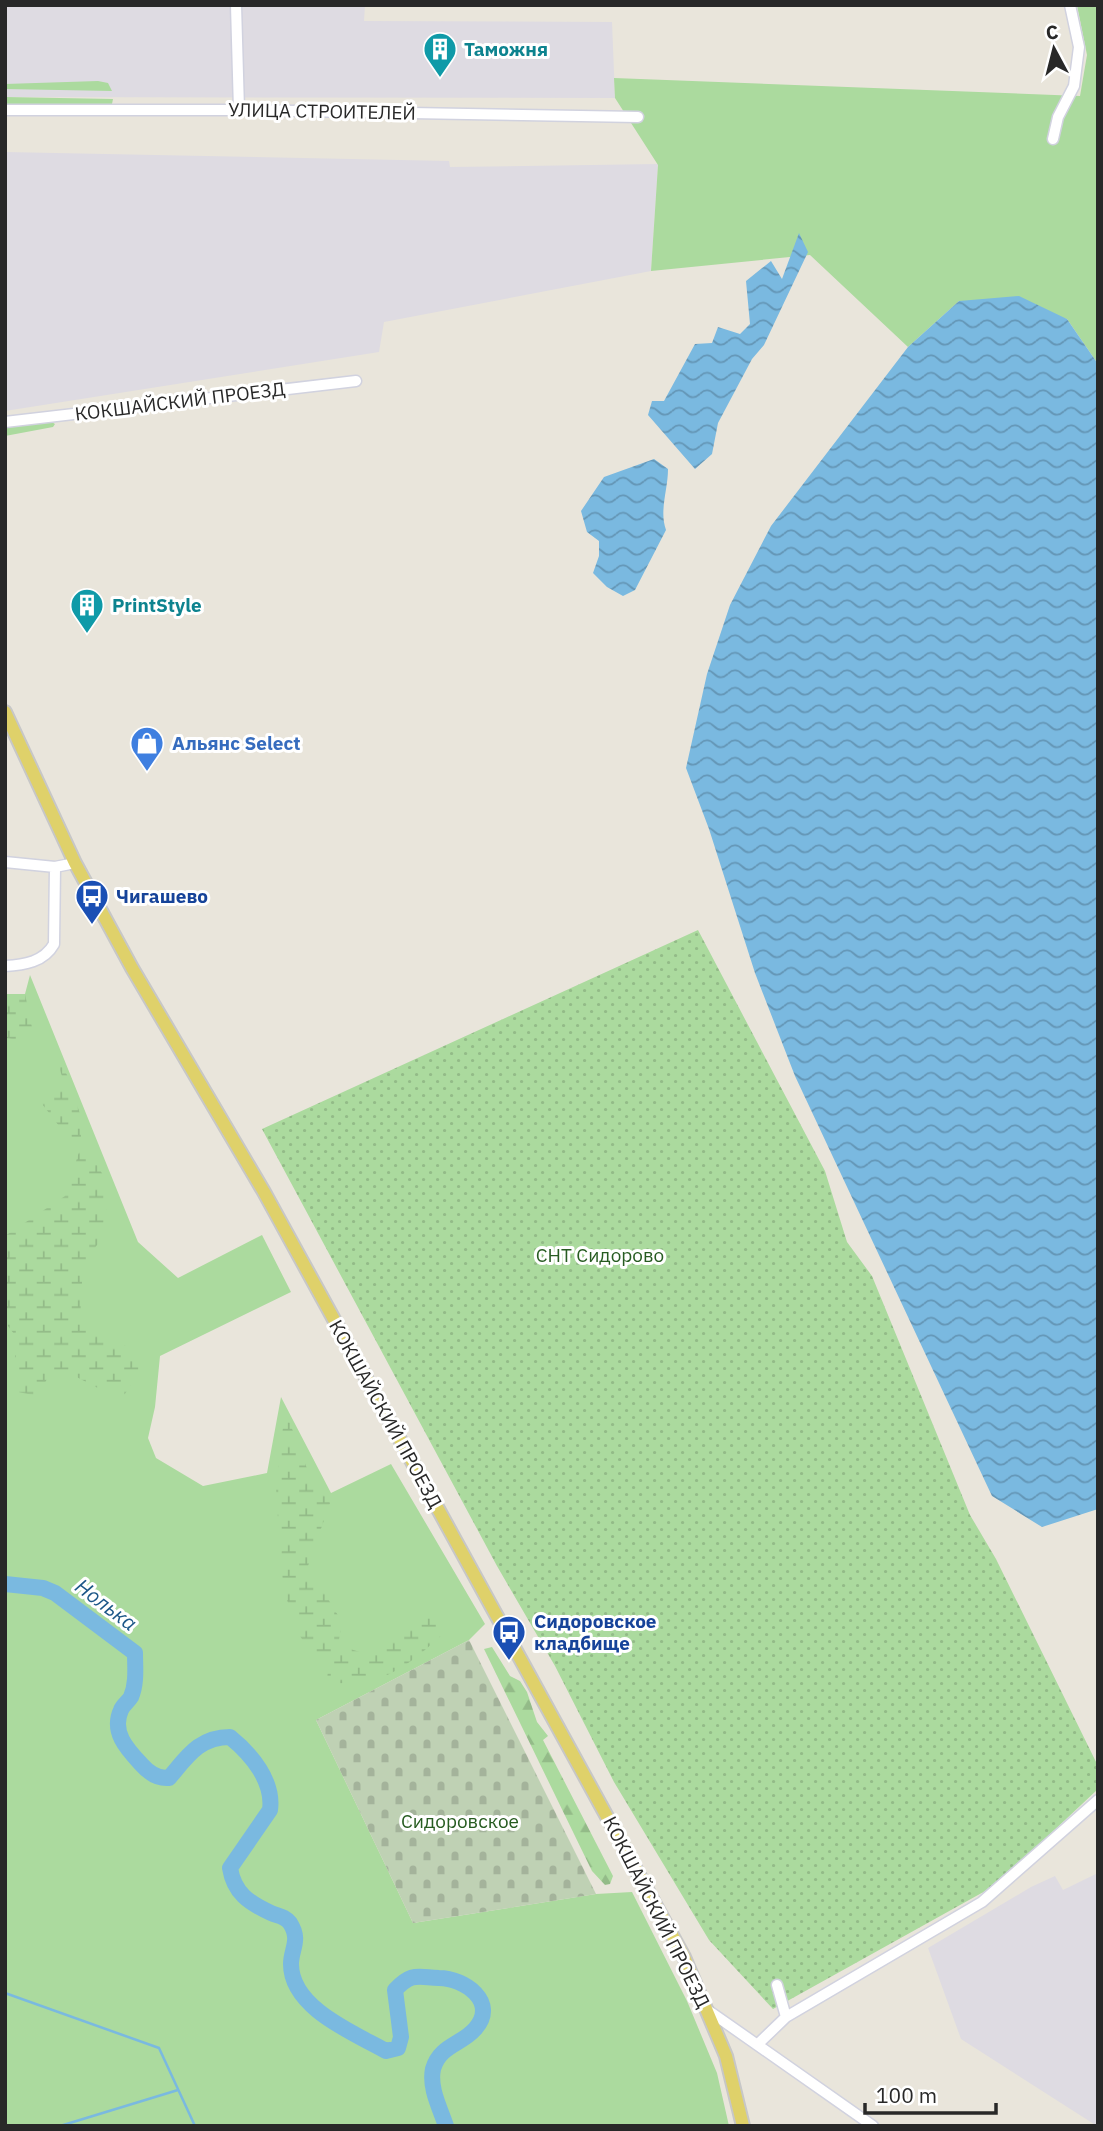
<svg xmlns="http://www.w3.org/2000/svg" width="1103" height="2131" viewBox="0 0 1103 2131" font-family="'IBM Plex Sans',sans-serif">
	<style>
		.industrial { fill: #dedbe2 }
		.grass { fill: #abda9e }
		.forest { fill: url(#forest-firs) }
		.wetland { fill: url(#wetland-marsh) }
		.cemetery { fill: url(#cemetery-stones) }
		.park { fill: url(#park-dots) }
		.water { fill: url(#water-waves) }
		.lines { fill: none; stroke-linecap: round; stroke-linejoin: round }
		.stream { stroke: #7ab9e0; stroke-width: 2.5 }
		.river { stroke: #7ab9e0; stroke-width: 16 }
		.minor-casing { stroke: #d1d2df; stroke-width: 13 }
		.major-casing { stroke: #c7c7c7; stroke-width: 16 }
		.minor { stroke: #fff; stroke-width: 10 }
		.major { stroke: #dfd16a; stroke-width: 12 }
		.labels { text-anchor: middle; stroke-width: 6; stroke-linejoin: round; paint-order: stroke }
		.culture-label { font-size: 19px; font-weight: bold; fill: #0d838f; stroke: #fff; text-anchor: start }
		.street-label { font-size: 19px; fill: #282828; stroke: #fff }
		.shop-label { font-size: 19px; font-weight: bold; fill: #366cbe; stroke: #fff; text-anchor: start }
		.transit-label { font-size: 19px; font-weight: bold; fill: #164399; stroke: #fff; text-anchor: start }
		.park-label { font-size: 19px; fill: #275c21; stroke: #fff }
		.water-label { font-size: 21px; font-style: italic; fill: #1c5788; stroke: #fff }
	</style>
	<defs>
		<pattern id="forest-firs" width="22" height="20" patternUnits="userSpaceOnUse" patternTransform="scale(1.75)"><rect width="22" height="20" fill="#abda9e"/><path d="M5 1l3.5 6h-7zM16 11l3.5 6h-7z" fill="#93bb88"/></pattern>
		<pattern id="wetland-marsh" width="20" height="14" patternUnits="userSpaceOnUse" patternTransform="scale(1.75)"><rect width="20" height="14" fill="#abda9e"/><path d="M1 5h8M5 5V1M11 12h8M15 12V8" fill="none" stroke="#93bb88"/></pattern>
		<pattern id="cemetery-stones" width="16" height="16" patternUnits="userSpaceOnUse" patternTransform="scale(1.75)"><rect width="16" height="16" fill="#bfd1b4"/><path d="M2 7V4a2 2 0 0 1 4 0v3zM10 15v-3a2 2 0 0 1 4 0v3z" fill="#a4b39b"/></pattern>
		<pattern id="park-dots" width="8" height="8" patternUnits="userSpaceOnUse" patternTransform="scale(1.75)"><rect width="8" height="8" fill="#abda9e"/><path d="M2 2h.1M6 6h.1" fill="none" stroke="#93bb88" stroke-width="1.8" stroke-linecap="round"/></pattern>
		<pattern id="water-waves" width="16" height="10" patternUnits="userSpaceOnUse" patternTransform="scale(1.75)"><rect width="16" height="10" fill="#7ab9e0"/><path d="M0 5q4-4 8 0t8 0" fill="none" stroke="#6496b6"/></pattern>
	</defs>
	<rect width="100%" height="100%" fill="#e9e5db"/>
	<path class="industrial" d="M5,5H365L364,21L612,22L615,98L5,97Z
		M5,152L449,161L450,167L658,164L651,271L384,322L379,352L5,411Z
		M1098,1873V2126H1097L961,2039L928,1948L1031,1887L1055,1876L1063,1890Z"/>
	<path class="grass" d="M1077,5H1098V364L1067,319L959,301L908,347L810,255L651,271L658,165L615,98L614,78L1080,96L1087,55Z
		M98,81L108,83L112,91L5,89V84Z
		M5,97L113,99L112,104H5Z
		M50,421L55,424L53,427L5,436V427Z
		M30,975L138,1242L178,1278L262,1235L291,1292L160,1356L155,1407L148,1438L156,1458L203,1486L267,1473L281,1397L331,1493L391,1464L485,1624L469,1640L316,1720L413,1923L596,1894L632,1892L687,2001L717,2073L729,2126H5V994H25Z"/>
	<path class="forest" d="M492,1647L510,1676L520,1681L527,1692L537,1722L548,1736L543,1740L613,1876L610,1884L605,1885L592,1871L484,1649Z"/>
	<path class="wetland" d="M5,994H25L35,1042L5,1038Z
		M55,1054L67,1075L80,1114L81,1138L103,1175L108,1230L83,1264L80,1320L140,1354L138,1374L121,1400L65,1371L48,1377L38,1396L18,1392L14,1366L17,1338L5,1322V1236L65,1196L79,1152L36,1096L66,1089Z
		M285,1410L309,1474L330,1503L308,1566L342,1622L338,1645L369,1655L389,1635L432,1612L443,1634C402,1671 384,1685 327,1683L329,1653L315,1659L300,1636L303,1634L284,1594L279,1535L276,1488Z"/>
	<path class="cemetery" d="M469,1640L596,1894L413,1923L316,1720Z"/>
	<path class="park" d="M698,930L825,1171L847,1242L872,1276L970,1515L996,1559L1098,1766V1789L996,1885L773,2009L709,1940L614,1782L555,1666L497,1566L262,1129Z"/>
	<path class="water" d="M799,233L808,252L764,345L752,359L718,423L712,454L695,469L648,415L652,401H664L695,344L712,343L718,327L740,334L750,324L746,281L771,261L782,279Z
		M1019,296L1067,319L1098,364V1509L1042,1527L992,1496L795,1076L755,973L709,829L686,768L707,674L730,605L771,526L908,347L959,301Z
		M654,459L668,469C668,490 659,511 666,530L635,590L623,596L607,587L593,573L599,556V541L587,532L581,511L604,477Z"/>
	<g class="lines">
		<path class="stream" d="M5,1993L159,2048L195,2126
			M60,2126L178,2090"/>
		<path class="river" d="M5,1584L43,1588L55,1593L135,1653C135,1667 137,1683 131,1697C128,1702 123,1705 121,1710C111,1732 127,1749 141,1764C148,1772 158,1779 169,1778C187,1757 199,1737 230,1737C251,1754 274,1781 270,1810L230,1868C234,1893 249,1903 271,1913C278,1916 285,1916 290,1923C301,1940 291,1949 291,1964C291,2008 354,2033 386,2051L398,2048L401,2037L395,1990C412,1972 417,1977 439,1978C464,1978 499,2002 475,2029C461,2045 440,2045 433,2069C429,2088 440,2108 446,2126"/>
		<defs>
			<path id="minor" d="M236,5L239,110
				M5,110H239L638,117
				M1053,139L1058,117L1074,86L1079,47L1070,5
				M5,422L356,381
				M5,862L55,867L75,863
				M5,966C24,965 44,962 54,944L55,867
				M777,1985L786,2017
				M709,2011L873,2126
				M758,2044L786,2017L982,1902L1098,1800"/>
			<path id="major" d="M5,712L75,863L132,968L264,1192L684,1957L726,2056L743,2126"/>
		</defs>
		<use href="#minor" class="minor-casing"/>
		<use href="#major" class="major-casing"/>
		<use href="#minor" class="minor"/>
		<use href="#major" class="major"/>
	</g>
	<defs>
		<symbol id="building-pin" viewBox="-11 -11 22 30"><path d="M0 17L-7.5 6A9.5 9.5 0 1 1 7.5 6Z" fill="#0f9aa8" stroke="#fff"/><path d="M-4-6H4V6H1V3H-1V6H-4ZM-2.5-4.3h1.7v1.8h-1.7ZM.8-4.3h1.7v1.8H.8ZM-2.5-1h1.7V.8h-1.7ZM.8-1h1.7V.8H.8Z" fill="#fff"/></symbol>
		<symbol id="shop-pin" viewBox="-11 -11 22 30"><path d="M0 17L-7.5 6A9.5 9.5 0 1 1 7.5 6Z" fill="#3f7fe0" stroke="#fff"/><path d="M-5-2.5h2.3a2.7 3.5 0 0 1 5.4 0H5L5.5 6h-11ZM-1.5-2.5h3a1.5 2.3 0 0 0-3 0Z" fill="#fff"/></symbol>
		<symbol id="bus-pin" viewBox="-11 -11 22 30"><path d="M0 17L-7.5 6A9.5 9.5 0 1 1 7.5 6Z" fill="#1a4fb4" stroke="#fff"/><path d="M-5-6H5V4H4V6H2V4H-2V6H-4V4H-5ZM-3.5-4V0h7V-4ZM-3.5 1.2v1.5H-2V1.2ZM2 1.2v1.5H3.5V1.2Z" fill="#fff"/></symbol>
	</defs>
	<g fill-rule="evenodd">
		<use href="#building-pin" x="421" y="30" width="38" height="52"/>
		<use href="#building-pin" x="68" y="586" width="38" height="52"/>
		<use href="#shop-pin" x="128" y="724" width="38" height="52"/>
		<use href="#bus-pin" x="73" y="877" width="38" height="52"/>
		<use href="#bus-pin" x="490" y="1613" width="38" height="52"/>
	</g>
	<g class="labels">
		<g class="culture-label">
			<text x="464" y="56">Таможня</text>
			<text x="112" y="612">PrintStyle</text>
		</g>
		<g class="street-label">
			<text transform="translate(322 111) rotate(1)" y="7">УЛИЦА СТРОИТЕЛЕЙ</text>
			<text transform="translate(180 401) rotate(-7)" y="7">КОКШАЙСКИЙ ПРОЕЗД</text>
			<text transform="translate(386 1414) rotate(61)" y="7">КОКШАЙСКИЙ ПРОЕЗД</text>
			<text transform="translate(657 1912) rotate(63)" y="7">КОКШАЙСКИЙ ПРОЕЗД</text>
		</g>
		<g class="shop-label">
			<text x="172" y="750">Альянс Select</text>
		</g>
		<g class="transit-label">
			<text x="116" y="903">Чигашево</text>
			<text x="534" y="1628">Сидоровское<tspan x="534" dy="22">кладбище</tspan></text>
		</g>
		<g class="park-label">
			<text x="600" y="1262">СНТ Сидорово</text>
			<text x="460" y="1828">Сидоровское</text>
		</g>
		<g class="water-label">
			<text transform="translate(106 1605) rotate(37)" y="7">Нолька</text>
		</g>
	</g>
	<rect width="1103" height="2131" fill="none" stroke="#282828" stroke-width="14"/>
	<g transform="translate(1054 49) rotate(353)" stroke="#ffffff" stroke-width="5" paint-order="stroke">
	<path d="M0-5L12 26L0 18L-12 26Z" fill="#282828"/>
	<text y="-10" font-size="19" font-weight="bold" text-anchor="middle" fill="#282828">С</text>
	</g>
	<path d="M865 2103v10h131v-10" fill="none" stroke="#282828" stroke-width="3.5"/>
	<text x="876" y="2103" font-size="21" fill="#282828" stroke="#ffffff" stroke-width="5" paint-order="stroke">100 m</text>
</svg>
